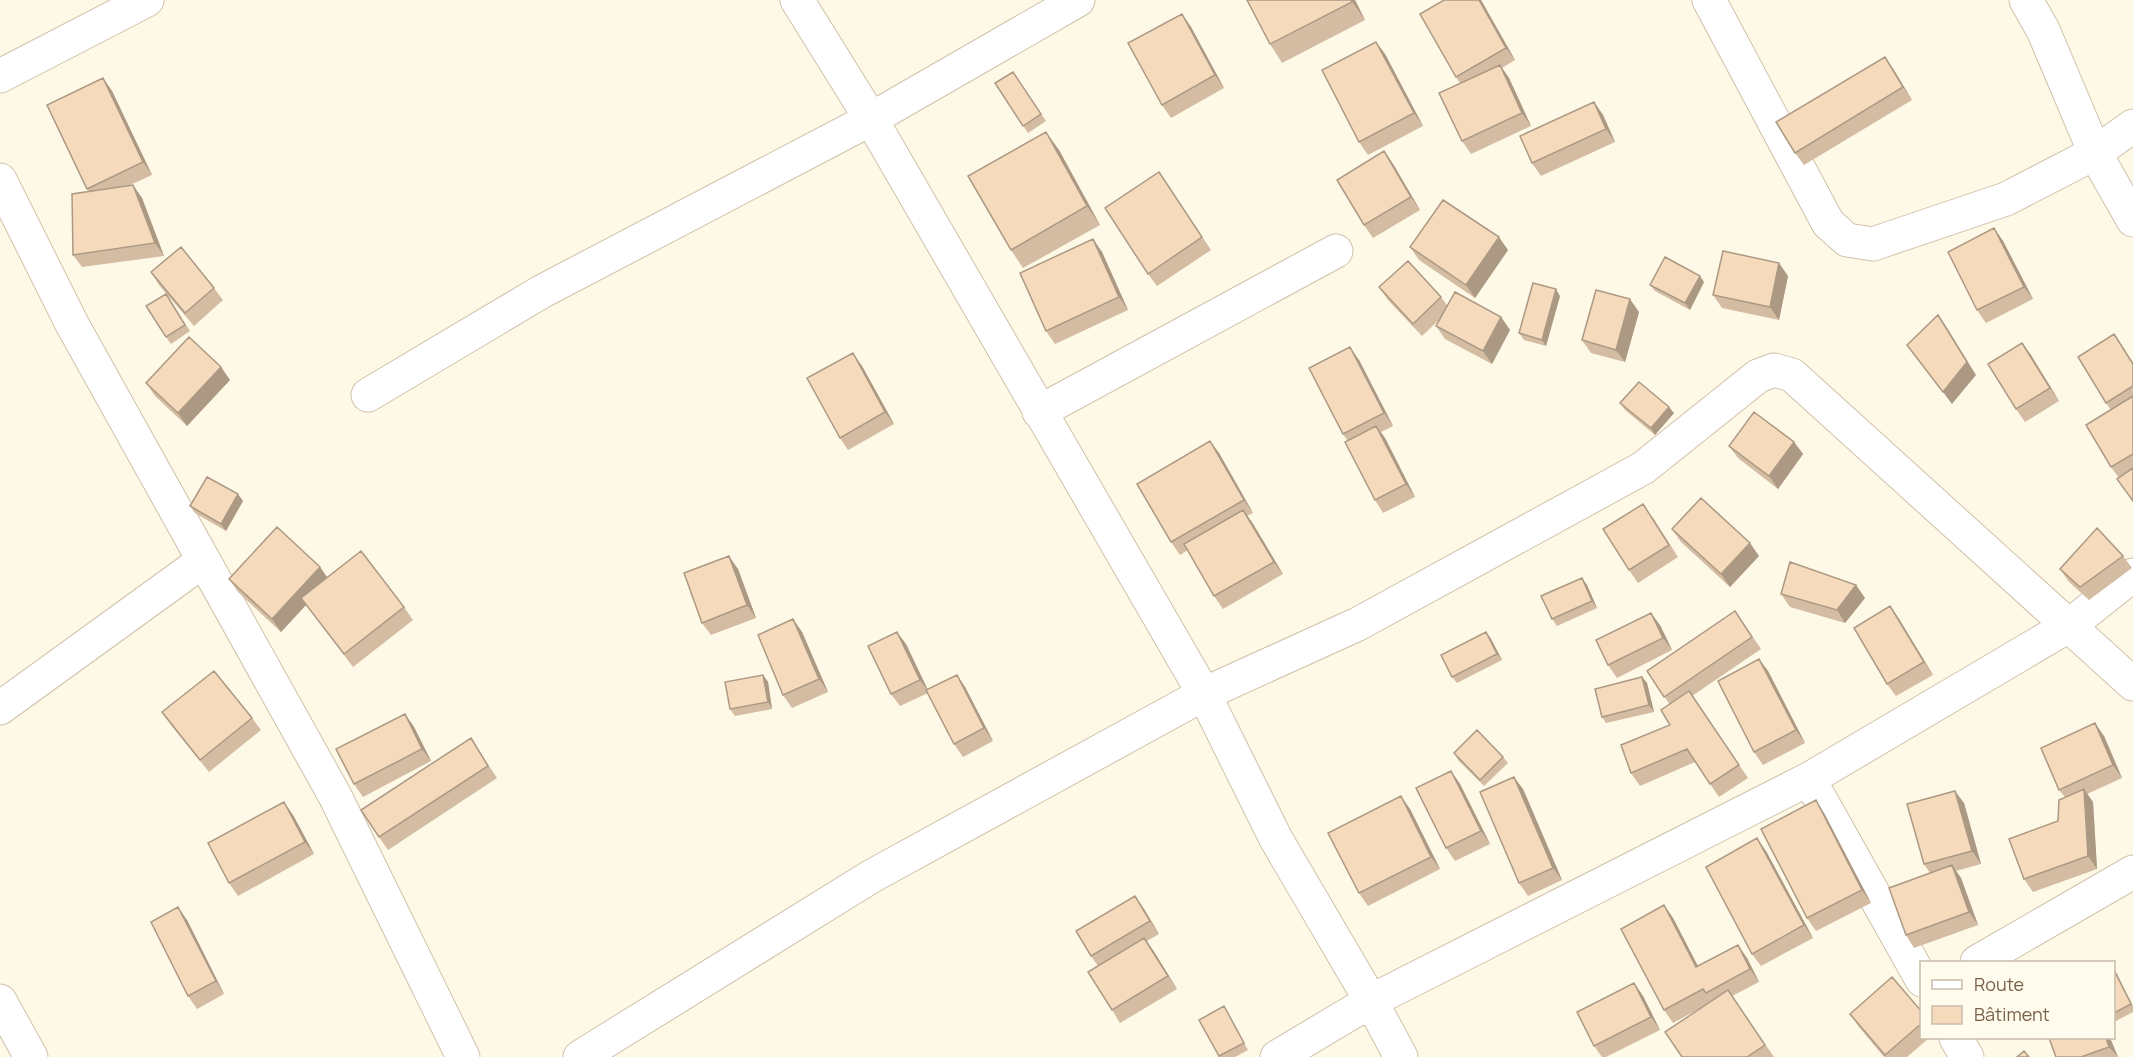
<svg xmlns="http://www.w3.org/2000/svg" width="2133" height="1057" viewBox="0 0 2133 1057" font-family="Manrope,sans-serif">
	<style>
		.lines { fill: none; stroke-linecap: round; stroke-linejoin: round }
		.street-casing { stroke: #d0c1ab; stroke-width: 35 }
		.street { stroke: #fff; stroke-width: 33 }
		.wall { fill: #d3bca2 }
		.shaded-wall { fill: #ac9984 }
		.building { fill: #f5dbbc; stroke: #ac9984; stroke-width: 1.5 }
	</style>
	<rect width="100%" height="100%" fill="#fef8e6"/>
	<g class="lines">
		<defs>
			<path id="street" d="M797,0L871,119L1204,694L1276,839L1371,1001L1401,1057
				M1709,0L1828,223L1847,240L1873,244L2006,199L2095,153L2133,126
				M2026,0L2043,30L2095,153L2133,220
				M0,76L147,0
				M0,180L72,324L335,796L463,1057
				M368,395L541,292L871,119L1078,0
				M1039,412L1336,251
				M0,708L203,561
				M1809,779L1922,980
				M1977,962L2133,872
				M0,1001L31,1057
				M1956,1038L1967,1057
				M580,1057L872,876L1204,694L1358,624L1643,468L1758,376L1774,370L1792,375L2133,684
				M1277,1057L1371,1001L1809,779L2070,625L2133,575"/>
		</defs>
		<use href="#street" class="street-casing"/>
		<use href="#street" class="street"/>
	</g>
	<path class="wall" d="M1247,0H1355L1365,20L1282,63L1270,44Z
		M1481,0L1515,60L1502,68L1509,78L1531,126L1471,154L1462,141L1460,83L1456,77Z
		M1182,14L1191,27L1224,88L1171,118L1162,105Z
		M1376,42L1385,54L1423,126L1368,155L1359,142Z
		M1885,57L1912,100L1804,165L1795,153Z
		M1013,72L1046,121L1028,133L995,83Z
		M103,78L112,91L152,175L130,185L142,198L164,256L82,267L73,255L89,192L87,189Z
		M1594,102L1603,115L1615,142L1541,176L1532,163Z
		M1059,150L1100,225L1023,268L1011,250Z
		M1384,151L1393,164L1420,210L1373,238L1364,225Z
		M1159,172L1211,250L1157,286L1148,274Z
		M1994,228L2003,241L2033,299L1986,323L1977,310Z
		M1093,239L1102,252L1128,310L1055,344L1046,331Z
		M1410,247L1508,250L1475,298L1419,260Z
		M151,272L214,288L223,300L194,326L159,285Z
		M1788,276L1779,320L1722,308L1713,295Z
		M1704,282L1690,310L1655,291L1650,285Z
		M1379,287L1441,297L1447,305L1501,317L1510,330L1492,364L1445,339L1436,326L1440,319L1422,336L1388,300Z
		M166,294L190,331L171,344L166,337Z
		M1560,296L1546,346L1524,340L1519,333Z
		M1639,312L1625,362L1591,353L1582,340Z
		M2123,347L2133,363V502L2119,478L2111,467V410L2106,403Z
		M2031,355L2059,401L2025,422L2016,409Z
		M1359,360L1393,426L1381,432L1385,438L1415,497L1383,513L1375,500L1347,440L1343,434Z
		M862,366L894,424L848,450L840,438Z
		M221,367L230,380L187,426L155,396L146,383Z
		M1620,403L1674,413L1655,435L1625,410Z
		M1210,441L1219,453L1253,513L1247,516L1283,574L1223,609L1214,596L1188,550L1180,555L1171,542Z
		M1794,442L1803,454L1778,489L1738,458L1729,446Z
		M243,501L226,531L195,513L190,506Z
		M1652,516L1678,557L1638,583L1629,570Z
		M1672,529L1759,556L1730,587L1681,542Z
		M2123,556L2132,568L2089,600L2069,582L2060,569Z
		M320,567L327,577L404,607L413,620L353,667L306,605L281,632L238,592L229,579Z
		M738,569L756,618L711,635L702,623Z
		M1582,578L1587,585L1597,608L1557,626L1552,619Z
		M1781,594L1865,598L1845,623L1790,607Z
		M1890,606L1899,619L1933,675L1896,696L1887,684Z
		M1735,611L1761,649L1692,696L1748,778L1719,797L1695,762L1640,786L1631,773L1670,725V705L1647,671Z
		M793,619L802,632L828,692L792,708L783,695Z
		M1660,625L1672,650L1617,678L1608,665Z
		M1486,632L1491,639L1502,660L1457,683L1452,677Z
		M906,644L927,690L957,675L965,687L993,741L963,757L954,744L928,693L900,706L891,694Z
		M1759,659L1768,671L1805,743L1763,765L1754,752Z
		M763,675L768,682L772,709L735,716L730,709Z
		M1642,677L1647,683L1654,712L1606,723L1602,717Z
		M162,712L252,718L261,730L209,772L171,725Z
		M405,714L414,727L431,761L363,797L354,784Z
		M2104,736L2122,778L2087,794L2093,802L2097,869L2033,892L2024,879L2058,821L2065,797L2059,790Z
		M471,738L497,778L388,850L379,837Z
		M1454,753L1503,757L1508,763L1484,786L1458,760Z
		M1451,771L1460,784L1490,844L1455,861L1446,848Z
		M1523,789L1562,880L1528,896L1519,883Z
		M1964,803L1981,864L1956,871L1961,878L1978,925L1914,948L1906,935L1930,873L1924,864Z
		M1410,809L1440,869L1368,906L1359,893Z
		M1824,813L1871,903L1816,931L1807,918Z
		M293,815L314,854L238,896L229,883Z
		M1766,851L1813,938L1761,966L1752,954Z
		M1664,905L1673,918L1698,966L1747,958L1759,982L1732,996L1774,1057H1682L1706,1005L1673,1023L1664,1010Z
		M1144,909L1159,934L1147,941L1177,989L1120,1023L1112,1010L1098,966L1091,956Z
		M187,920L224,994L197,1009L188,996Z
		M2114,969L2133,1006V1012L2114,1022Z
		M1634,983L1643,996L1660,1030L1606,1057H1602L1594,1046Z
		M1922,1012V1038H1929L1907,1057H1884L1859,1027L1850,1014Z
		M1228,1013L1248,1050L1235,1057H1219L1199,1020Z
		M2110,1038L2118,1057H2056Z"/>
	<path class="shaded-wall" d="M1351,0H1355L1365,20Z
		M1479,0H1481L1515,60L1506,48Z
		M1182,14L1191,27L1224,88L1215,75Z
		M1376,42L1385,54L1423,126L1414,113Z
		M1885,57L1894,70L1912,100L1903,87Z
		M1500,65L1509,78L1531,126L1522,113Z
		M103,78L112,91L152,175L143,162Z
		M1594,102L1603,115L1615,142L1606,129Z
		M1046,132L1059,150L1100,225L1087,206Z
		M1384,151L1393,164L1420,210L1411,197Z
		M133,185L142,198L164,256L155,243Z
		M1994,228L2003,241L2033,299L2024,287Z
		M1499,237L1508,250L1475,298L1466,285Z
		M1093,239L1102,252L1128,310L1119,297Z
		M1779,263L1788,276L1779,320L1770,307Z
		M1700,276L1704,282L1690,310L1685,303Z
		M1556,289L1560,296L1546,346L1542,340Z
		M1630,299L1639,312L1625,362L1616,350Z
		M1938,315L1947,328L1976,375L1952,404L1943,392Z
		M1501,317L1510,330L1492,364L1483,351Z
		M2022,343L2031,355L2059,401L2050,388Z
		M1350,347L1359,360L1393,426L1384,413Z
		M853,353L862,366L894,424L885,412Z
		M221,367L230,380L187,426L178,413Z
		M1669,407L1674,413L1655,435L1651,428Z
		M1376,426L1385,438L1415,497L1406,484Z
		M1210,441L1219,453L1253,513L1244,500Z
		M1794,442L1803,454L1778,489L1769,476Z
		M238,494L243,501L226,531L221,524Z
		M1243,510L1252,522L1283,574L1274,562Z
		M1750,543L1759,556L1730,587L1721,574Z
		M729,556L738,569L756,618L747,605Z
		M320,567L329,580L281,632L272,619Z
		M1582,578L1587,585L1597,608L1592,601Z
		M1856,585L1865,598L1845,623L1837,610Z
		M1890,606L1899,619L1933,675L1924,662Z
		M1651,613L1660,625L1672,650L1663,638Z
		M793,619L802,632L828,692L819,679Z
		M897,632L906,644L929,692L920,680Z
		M1486,632L1491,639L1502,660L1497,654Z
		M1759,659L1768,671L1805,743L1796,730Z
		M763,675L768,682L772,709L768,702Z
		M957,675L965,687L993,741L984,728Z
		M1642,677L1647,683L1654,712L1649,705Z
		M405,714L414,727L431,761L422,749Z
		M2095,723L2104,736L2122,778L2113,765Z
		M1451,771L1460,784L1490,844L1481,831Z
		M1514,777L1523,789L1562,880L1553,868Z
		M2084,789L2093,802L2097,869L2088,856Z
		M1955,791L1964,803L1981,864L1972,851Z
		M1401,796L1410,809L1440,869L1431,857Z
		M1816,800L1824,813L1871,903L1862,890Z
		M284,802L293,815L314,854L305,842Z
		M1757,838L1766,851L1813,938L1804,925Z
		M1952,865L1961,878L1978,925L1969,912Z
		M1135,896L1144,909L1159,934L1150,921Z
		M1664,905L1673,918L1705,980L1696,967Z
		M178,907L187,920L224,994L216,981Z
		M1144,938L1153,950L1177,989L1168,976Z
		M1738,945L1747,958L1759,982L1750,969Z
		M2114,969L2117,974L2133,1007L2131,1004Z
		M1634,983L1643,996L1660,1030L1651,1017Z
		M2106,1038H2110L2118,1057L2109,1047Z"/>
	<path class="building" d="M1247,0H1351L1352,2L1270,44Z
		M1444,0H1479L1506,48L1456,77L1420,14Z
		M1182,14L1215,75L1162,105L1128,43Z
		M1376,42L1414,113L1359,142L1322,70Z
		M1885,57L1903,87L1795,153L1776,122Z
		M1500,65L1522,113L1462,141L1439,93Z
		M1013,72L1041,114L1023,126L995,83Z
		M103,78L143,162L87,189L47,105Z
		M1594,102L1606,129L1532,163L1520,136Z
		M1046,132L1087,206L1011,250L968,176Z
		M1384,151L1411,197L1364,225L1337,180Z
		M1159,172L1202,237L1148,274L1105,208Z
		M133,185L155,243L73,255L72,194Z
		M1443,200L1499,237L1466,285L1410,247Z
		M1994,228L2024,287L1977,310L1948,252Z
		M1093,239L1119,297L1046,331L1020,273Z
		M181,247L214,288L185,313L151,272Z
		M1723,251L1779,263L1770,307L1713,295Z
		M1665,257L1700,276L1685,303L1650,285Z
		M1408,261L1441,297L1413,324L1379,287Z
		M1533,283L1556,289L1542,340L1519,333Z
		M1596,290L1630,299L1616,350L1582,340Z
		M1455,292L1501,317L1483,351L1436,326Z
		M166,294L185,325L166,337L146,306Z
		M1938,315L1967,362L1943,392L1907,345Z
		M2114,334L2133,364V386L2106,403L2078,357Z
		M189,337L221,367L178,413L146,383Z
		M2022,343L2050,388L2016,409L1988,364Z
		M1350,347L1384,413L1343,434L1309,368Z
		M853,353L885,412L840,438L807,378Z
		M1639,382L1669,407L1651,428L1620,403Z
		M2133,396V454L2111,467L2086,425Z
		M1754,412L1794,442L1769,476L1729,446Z
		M1376,426L1406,484L1375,500L1345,442Z
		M1210,441L1244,500L1171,542L1137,484Z
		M2133,468V501L2117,479Z
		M207,477L238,494L221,524L190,506Z
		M1701,498L1750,543L1721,574L1672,529Z
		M1643,504L1669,545L1629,570L1603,529Z
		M1243,510L1274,562L1214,596L1184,544Z
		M277,527L320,567L272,619L229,579Z
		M2097,528L2123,556L2080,587L2060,569Z
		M361,551L404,607L344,654L301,598Z
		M729,556L747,605L702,623L684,573Z
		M1790,562L1856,585L1837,610L1781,594Z
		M1582,578L1592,601L1552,619L1541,596Z
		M1890,606L1924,662L1887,684L1854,628Z
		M1735,611L1752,637L1664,697L1647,671Z
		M1651,613L1663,638L1608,665L1596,640Z
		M793,619L819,679L783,695L758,635Z
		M897,632L920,680L891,694L868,646Z
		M1486,632L1497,654L1452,677L1441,655Z
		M1759,659L1796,730L1754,752L1718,681Z
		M214,671L252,718L200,760L162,712Z
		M763,675L768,702L730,709L725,682Z
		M957,675L984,728L954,744L926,690Z
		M1642,677L1649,705L1602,717L1595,689Z
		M1689,691L1739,765L1710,784L1687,749L1631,773L1621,745L1670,725L1661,710Z
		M405,714L422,749L354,784L336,749Z
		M2095,723L2113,765L2059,790L2041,748Z
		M1477,730L1503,757L1480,780L1454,753Z
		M471,738L488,766L379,837L361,810Z
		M1451,771L1481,831L1446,848L1416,788Z
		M1514,777L1553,868L1519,883L1480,792Z
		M2084,789L2088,856L2024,879L2009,839L2058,821L2059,800Z
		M1955,791L1972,851L1924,864L1907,804Z
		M1401,796L1431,857L1359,893L1328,833Z
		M1816,800L1862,890L1807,918L1761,829Z
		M284,802L305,842L229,883L208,843Z
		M1757,838L1804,925L1752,954L1706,867Z
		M1952,865L1969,912L1906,935L1889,888Z
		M1135,896L1150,921L1091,956L1076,931Z
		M1664,905L1696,967L1738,945L1750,969L1706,993L1703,989L1664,1010L1621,929Z
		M178,907L216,981L188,996L151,922Z
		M1144,938L1168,976L1112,1010L1088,972Z
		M2114,970L2131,1004L2114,1013Z
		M1892,977L1922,1012V1023L1885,1055L1850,1014Z
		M1634,983L1651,1017L1594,1046L1577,1012Z
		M1728,990L1765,1045L1747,1057H1682L1665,1032Z
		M1224,1006L1244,1043L1219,1056L1199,1020Z
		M2049,1038H2106L2109,1047L2081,1057H2056Z
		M2024,1051L2029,1057H2017Z"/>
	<rect x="1920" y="961" width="195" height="78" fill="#fffbed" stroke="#c9bdab" stroke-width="1.5"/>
	<rect x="1932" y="980" width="30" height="9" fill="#ffffff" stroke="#c9bdab" stroke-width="1.5"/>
	<text x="1974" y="991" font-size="18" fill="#796149">Route</text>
	<rect x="1932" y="1006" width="30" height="18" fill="#f5dbbc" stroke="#c9bdab" stroke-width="1.5"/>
	<text x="1974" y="1021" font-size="18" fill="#796149">Bâtiment</text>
</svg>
